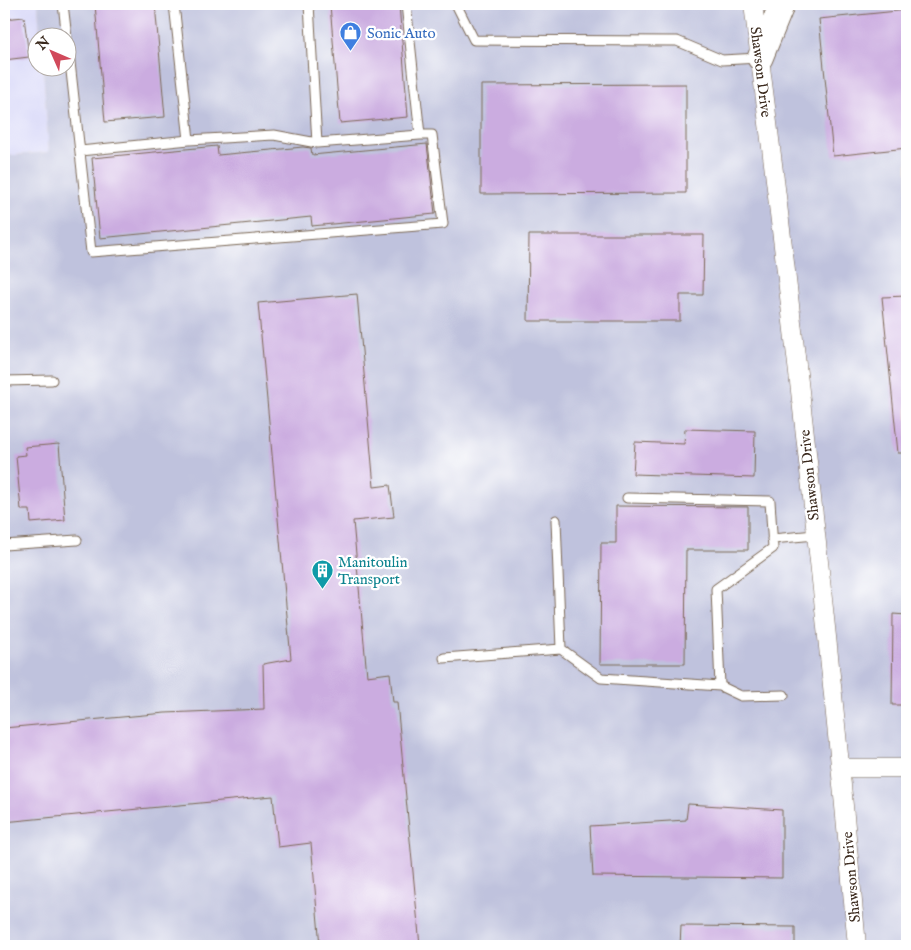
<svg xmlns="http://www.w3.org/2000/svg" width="911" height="950" viewBox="0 0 911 950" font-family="'IM FELL English',serif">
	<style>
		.built { fill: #d7d7f8 }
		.industrial { fill: #bfc2dd }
		.building { fill: #cbace0 }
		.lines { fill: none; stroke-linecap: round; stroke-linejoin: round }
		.lane-casing { stroke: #7b6855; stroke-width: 11 }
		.street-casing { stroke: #7b6855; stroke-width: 19 }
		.secondary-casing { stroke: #7b6855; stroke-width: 27 }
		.lane { stroke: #fff; stroke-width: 9 }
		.street { stroke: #fff; stroke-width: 18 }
		.secondary { stroke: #fff; stroke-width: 25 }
		.labels { text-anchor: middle; stroke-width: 4.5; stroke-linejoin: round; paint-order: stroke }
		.shop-label { font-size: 15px; fill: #366cbe; stroke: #fff; text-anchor: start }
		.street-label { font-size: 15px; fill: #3b2a1e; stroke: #fff }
		.culture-label { font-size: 15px; fill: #0d838f; stroke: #fff; text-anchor: start }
	</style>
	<rect width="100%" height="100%" fill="#fff"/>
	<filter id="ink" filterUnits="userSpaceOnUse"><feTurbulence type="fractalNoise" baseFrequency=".02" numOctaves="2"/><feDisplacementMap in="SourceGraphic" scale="10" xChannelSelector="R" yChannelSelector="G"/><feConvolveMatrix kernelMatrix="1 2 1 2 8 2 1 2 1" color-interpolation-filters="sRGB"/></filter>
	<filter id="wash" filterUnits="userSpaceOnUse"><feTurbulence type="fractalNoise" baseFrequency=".0096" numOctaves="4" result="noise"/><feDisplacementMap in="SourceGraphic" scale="20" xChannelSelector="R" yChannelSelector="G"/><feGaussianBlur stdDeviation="1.12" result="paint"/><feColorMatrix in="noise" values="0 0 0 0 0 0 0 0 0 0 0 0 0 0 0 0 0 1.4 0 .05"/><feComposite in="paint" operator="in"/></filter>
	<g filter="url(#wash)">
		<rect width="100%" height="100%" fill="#f2dbbb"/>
		<path class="built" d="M4,4H38L40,37L38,38V68H43L49,152L4,156Z"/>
		<path class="industrial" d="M38,4H907V946H4V156L49,152L43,68H68V38L40,37Z"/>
		<g id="blocks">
			<path class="building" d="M95,4H155L165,117L105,122Z
				M344,4H399L408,117L340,123L330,5Z
				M907,10V148L833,156L819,19Z
				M24,17L29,57L4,60V19Z
				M686,84V193L481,194V85Z
				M427,144L435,214L312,226L311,217L100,238L92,158L217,146L218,155L303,147L311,148L312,155Z
				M529,235H704L703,295H680V321H528Z
				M357,294L374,487L390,485L394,517L353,521L367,676L390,673L393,702H397L420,946H320L311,843L278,847L273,796L4,822V728L165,713L264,709L263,664L291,659L258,303Z
				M907,296V453H898L882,297Z
				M685,429L755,431L754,478L633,474L635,442L684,444Z
				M59,444L65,520L31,523L30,510H21L16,456L26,455L25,447Z
				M616,506L748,507V550H686L685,664H600L601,543H616Z
				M893,614L907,615V705H892Z
				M688,804L782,810V878L593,876L590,826L686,820Z
				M681,926L795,927V946H680Z"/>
		</g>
	</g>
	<g filter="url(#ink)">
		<use href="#blocks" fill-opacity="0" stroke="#7b6855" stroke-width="1"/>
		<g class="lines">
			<defs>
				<path id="lane" d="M63,4L67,38
					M174,4L189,140
					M309,4L317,143
					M456,4L474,40L677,41L722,60L759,58
					M68,44L91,252L443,224L432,135H420L406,4
					M80,151L189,140L274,135L317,143L420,135
					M4,381L52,380
					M772,539L815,535
					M4,545L77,540
					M561,649L601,678L720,686L716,589L773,548L770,501L627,498
					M444,658L561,649L556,520
					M720,686L741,696L784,695"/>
				<path id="street" d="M753,4C793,317 829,631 857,946
					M841,768H907"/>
				<path id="secondary" d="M760,58L782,4"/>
			</defs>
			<use href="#lane" class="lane-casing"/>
			<use href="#street" class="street-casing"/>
			<use href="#secondary" class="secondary-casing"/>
			<use href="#lane" class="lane"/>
			<use href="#street" class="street"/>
			<use href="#secondary" class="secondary"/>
		</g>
	</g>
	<defs>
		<symbol id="shop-pin" viewBox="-11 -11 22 30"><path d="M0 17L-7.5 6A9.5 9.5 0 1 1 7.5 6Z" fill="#3f7fe0" stroke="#fff"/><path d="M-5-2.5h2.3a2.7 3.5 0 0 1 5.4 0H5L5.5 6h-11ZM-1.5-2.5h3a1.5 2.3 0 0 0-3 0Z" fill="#fff"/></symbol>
		<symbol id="building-pin" viewBox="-11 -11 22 30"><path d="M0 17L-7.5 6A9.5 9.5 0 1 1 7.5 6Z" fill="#0f9aa8" stroke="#fff"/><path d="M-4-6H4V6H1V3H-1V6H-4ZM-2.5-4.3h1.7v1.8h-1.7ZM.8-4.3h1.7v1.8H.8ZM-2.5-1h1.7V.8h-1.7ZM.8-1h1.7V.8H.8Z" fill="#fff"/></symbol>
	</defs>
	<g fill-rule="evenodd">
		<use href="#shop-pin" x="338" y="20" width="25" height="34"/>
		<use href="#building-pin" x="310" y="558" width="25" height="34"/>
	</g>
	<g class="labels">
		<g class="shop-label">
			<text x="367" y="38">Sonic Auto</text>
		</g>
		<g class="street-label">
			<text transform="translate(761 72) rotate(83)" y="5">Shawson Drive</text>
			<text transform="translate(809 475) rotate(-96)" y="5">Shawson Drive</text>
			<text transform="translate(851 877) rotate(-95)" y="5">Shawson Drive</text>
		</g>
		<g class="culture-label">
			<text x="338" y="567">Manitoulin<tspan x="338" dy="17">Transport</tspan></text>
		</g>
	</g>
	<rect width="911" height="950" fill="none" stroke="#fff" stroke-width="20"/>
	<g transform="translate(52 52) rotate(315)"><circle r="24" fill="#ffffff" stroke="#b1aaa5"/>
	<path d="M0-4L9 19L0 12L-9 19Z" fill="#d1495b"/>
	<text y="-8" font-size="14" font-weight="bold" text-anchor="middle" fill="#3b2a1e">N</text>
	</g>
</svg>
